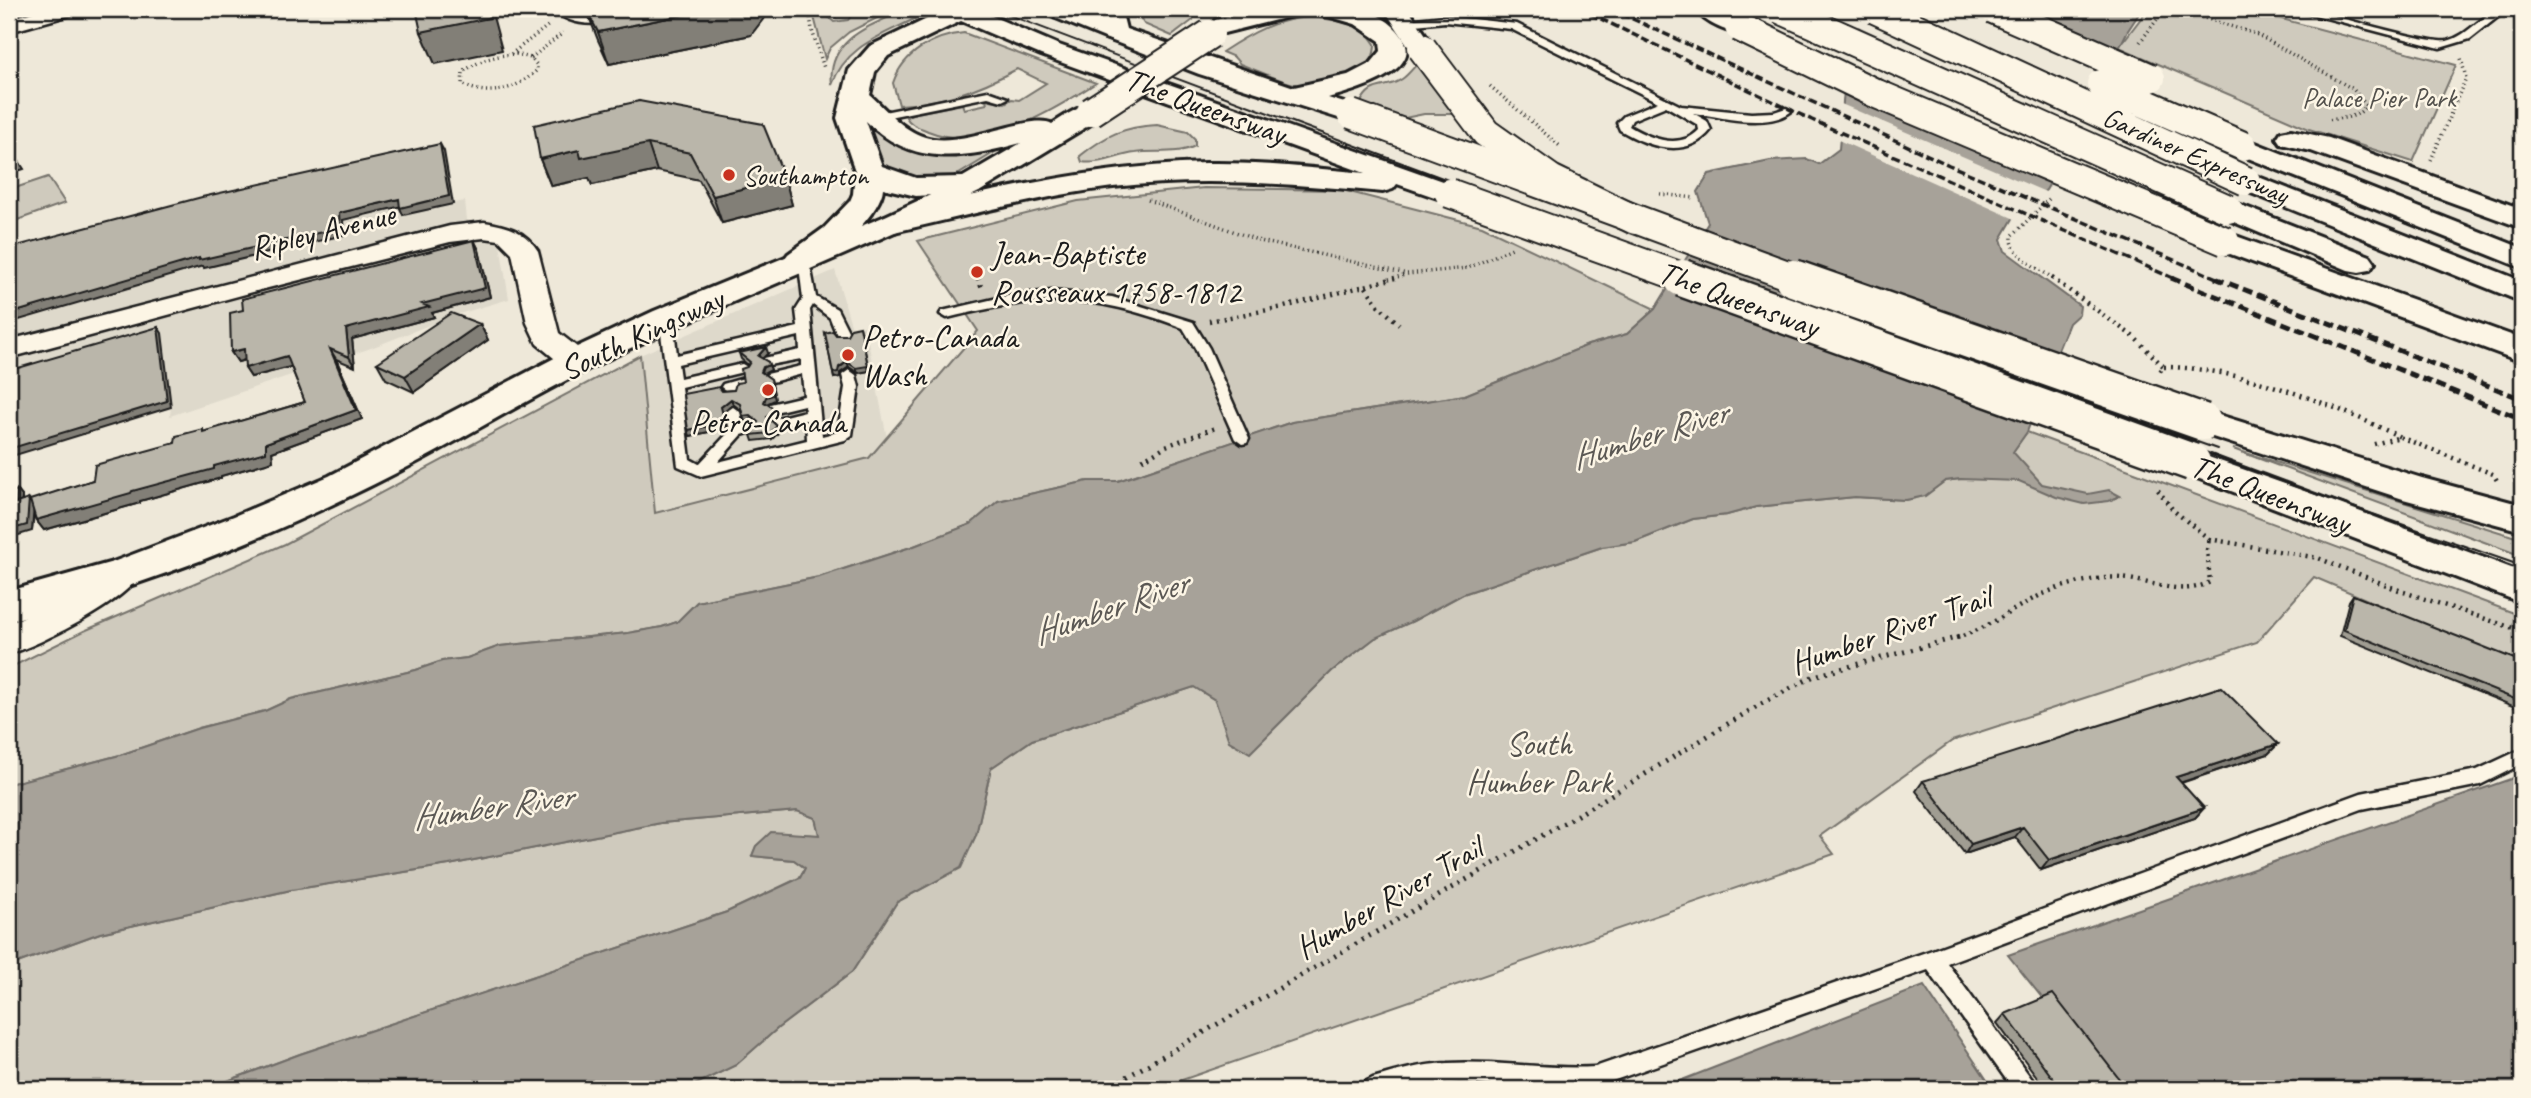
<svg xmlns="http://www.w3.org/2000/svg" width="2531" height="1098" viewBox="0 0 2531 1098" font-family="Caveat,sans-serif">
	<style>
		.built { fill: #ded9cb }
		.green { fill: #cfcabd; stroke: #76736c; stroke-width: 2 }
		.water { fill: #a7a299; stroke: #6f6c67; stroke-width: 2 }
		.pier { fill: #eee8d9 }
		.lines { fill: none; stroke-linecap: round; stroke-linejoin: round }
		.service-casing { stroke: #1c1c1c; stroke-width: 5 }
		.minor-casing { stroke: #1c1c1c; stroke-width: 5 }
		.tertiary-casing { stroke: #1c1c1c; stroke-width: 6 }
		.secondary-casing { stroke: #1c1c1c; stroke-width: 6 }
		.primary-casing { stroke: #1c1c1c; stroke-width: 6 }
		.motorway-casing { stroke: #1c1c1c; stroke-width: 6 }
		.path-far2 { stroke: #1c1c1c; stroke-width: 3.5; stroke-dasharray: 1 3.5; stroke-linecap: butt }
		.path-far1 { stroke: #1c1c1c; stroke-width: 4.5; stroke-dasharray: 2 5; stroke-linecap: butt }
		.path { stroke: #1c1c1c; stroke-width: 5; stroke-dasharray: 2 6; stroke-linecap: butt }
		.service { fill: #fcf5e5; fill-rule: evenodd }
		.minor { fill: #fcf5e5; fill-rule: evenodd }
		.tertiary { fill: #fcf5e5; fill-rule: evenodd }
		.secondary { fill: #fcf5e5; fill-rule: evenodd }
		.primary { fill: #fcf5e5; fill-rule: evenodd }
		.motorway { fill: #fcf5e5; fill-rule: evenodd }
		.tram { stroke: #1c1c1c; stroke-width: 2 }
		.rail-far1 { stroke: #1c1c1c; stroke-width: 3.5; stroke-dasharray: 8 3.5; stroke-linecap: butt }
		.rail { stroke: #1c1c1c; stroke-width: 5; stroke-dasharray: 10 5; stroke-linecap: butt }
		.primary-bridge-far1-casing { stroke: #1c1c1c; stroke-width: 32; stroke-linecap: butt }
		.primary-bridge-casing { stroke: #1c1c1c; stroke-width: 41; stroke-linecap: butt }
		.motorway-bridge-casing { stroke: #1c1c1c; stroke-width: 32; stroke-linecap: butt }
		.primary-bridge-far1 { stroke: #fcf5e5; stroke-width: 28 }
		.primary-bridge { stroke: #fcf5e5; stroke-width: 36 }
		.motorway-bridge { stroke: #fcf5e5; stroke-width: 28 }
		.wall { fill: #a09d92; stroke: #1c1c1c; stroke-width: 2 }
		.shaded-wall { fill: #827f77; stroke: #1c1c1c; stroke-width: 2 }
		.building { fill: #bab6aa; stroke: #1c1c1c; stroke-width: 2 }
		.poi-dot { fill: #c8321e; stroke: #fcf5e5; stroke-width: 2.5 }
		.labels { text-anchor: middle; stroke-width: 5; stroke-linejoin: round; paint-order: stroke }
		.far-park-label { font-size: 28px; fill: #52504c; stroke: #fcf5e5 }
		.far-street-label { font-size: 28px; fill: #1c1c1c; stroke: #fcf5e5 }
		.far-poi-label { font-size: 28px; fill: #1c1c1c; stroke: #fcf5e5; text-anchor: start }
		.street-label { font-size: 33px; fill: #1c1c1c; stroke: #fcf5e5 }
		.poi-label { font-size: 33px; fill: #1c1c1c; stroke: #fcf5e5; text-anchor: start }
		.park-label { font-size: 33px; fill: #52504c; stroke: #fcf5e5 }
		.water-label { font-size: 35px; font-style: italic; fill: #5b5854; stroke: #fcf5e5 }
	</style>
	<rect width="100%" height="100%" fill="#eee8d9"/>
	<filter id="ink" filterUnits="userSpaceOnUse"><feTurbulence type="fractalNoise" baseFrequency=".0143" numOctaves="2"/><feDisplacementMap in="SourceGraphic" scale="14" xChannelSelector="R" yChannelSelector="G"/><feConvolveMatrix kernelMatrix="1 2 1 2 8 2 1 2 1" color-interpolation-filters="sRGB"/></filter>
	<g filter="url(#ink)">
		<path class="built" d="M444,151L453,203L465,201L467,220L499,238L509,299L452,316L371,348L170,416L171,407L9,457V256Z
			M835,270L852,328L865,326L887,438L869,458L654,513L640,355Z"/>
		<path class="green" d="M812,9H842L828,17L834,22L848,20L851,16L850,10L889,12L849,32L830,48L825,59Z
			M907,9L922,12L920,16C885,35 846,44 832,85C826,38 873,25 907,9Z
			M2148,9H2244L2456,65L2413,162L2309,129L2119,47Z
			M1154,12L1192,17L1193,20L1172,36L1144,24L1141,19L1145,14Z
			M1311,17C1334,20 1362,22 1375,44C1375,50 1374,55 1371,60C1362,71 1312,88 1298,85C1279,81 1259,71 1240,64L1234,57L1222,52C1251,33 1275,19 1311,17Z
			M964,33L1096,83C1051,112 984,154 928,131C919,127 910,125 906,117L912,114L962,104L964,109L987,104L986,99L1005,103L1012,99L1019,100L1046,83L1017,69C982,88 939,104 899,105L893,83C903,53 933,36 964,33Z
			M1418,63L1455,114H1424L1400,119L1360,104C1371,80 1385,91 1402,79C1408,75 1413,68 1418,63Z
			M869,125C879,128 887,139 896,144C926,162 967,156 1000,149L959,174L928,182L883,169L866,128Z
			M1157,125L1188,132L1195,139V146C1178,155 1154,150 1135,153C1118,155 1100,165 1082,162L1080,156C1106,135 1123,127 1157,125Z
			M48,177L65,203L9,223V190Z
			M1204,188L1342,190L1482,226L1655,309L1627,334L1588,345L1465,395L1292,422L1118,481H1088L998,501L971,524L914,546L819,577L697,602L677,622L662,627L628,633L500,646L467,658L442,661L416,670L291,699L265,711L199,728L120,755L9,784V668L84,631L285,544L640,355L655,513L869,458L978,331L918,241L1078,201Z
			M2027,432L2522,616V666L2314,577L2257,642L1952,741L1820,836L1834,854L1156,1089H686L736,1065L778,1028L852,972L897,902L960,868L976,835L991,768L1032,740L1194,687L1215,700L1230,741L1250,752L1332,671L1375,638L1413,621L1463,594L1602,547L1635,542L1693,519L1727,515L1756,507L1855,497L1906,500L1924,496L1945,481L1960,479L2012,452Z
			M2233,449L2522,539V556Z
			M798,811L815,818L820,835L771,833L756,846L752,856L794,860L805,868L799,878L727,912L300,1054L206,1089H9V966L100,933L291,890L449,865L661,823Z"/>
		<path class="water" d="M1870,9H2142L2127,32L2068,152L2046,190L2014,217L2001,239L2005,251L2080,306L2079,314L2069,323L2047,377L2027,432L2013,452L2042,484L2088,494L2109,490L2120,496L2109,501L2084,504L2056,497L2019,481L1960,479L1945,481L1925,496L1906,500L1855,497L1756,507L1727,515L1693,519L1635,542L1602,547L1463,594L1413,621L1375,638L1332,671L1250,753L1229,741L1215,700L1194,687L1032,740L991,768L976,835L961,868L897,902L852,972L778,1028L736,1065L686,1089H206L300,1054L727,912L800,878L805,868L794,860L752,856L756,846L771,832L819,835L815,818L797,811L661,823L449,865L291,890L100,933L9,966V784L120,755L199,728L265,711L291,699L416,670L442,661L467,658L500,646L628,633L662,627L677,622L697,602L819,577L914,546L971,524L998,501L1088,481H1118L1292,422L1465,395L1588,345L1627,334L1655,309L1708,223L1698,192L1709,174L1770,161L1807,159L1819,164L1839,149L1844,90L1855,34Z
			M2522,775V1089H2115L2008,955Z
			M1924,986L1993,1089H1659Z"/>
		<path class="pier" d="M1866,9H2028L2123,50L2083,130L1856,25Z
			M1851,35L2071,154L2055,182L1845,67Z
			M1839,103L2048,193L2017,220L1836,139Z"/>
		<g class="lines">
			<defs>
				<path id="service" d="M554,9H564C585,29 614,8 637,9C616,26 573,31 554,9Z
					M2292,9H2308C2332,15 2430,44 2447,41C2470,36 2485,8 2508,9L2470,39L2440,48Z
					M1445,16L1517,24L1681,106L1751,113L1774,112L1786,108L1792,111C1767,130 1722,117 1693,113L1707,121L1711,130C1687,160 1648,147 1620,130L1617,123L1624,116L1658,102L1511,29L1445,22L1405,26L1400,23L1405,20ZM1666,106L1698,125L1699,130C1680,150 1651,139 1629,126L1632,120Z
					M988,91L1008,98L1002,101L988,97L879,119L873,116L879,113Z
					M796,259L811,270L816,297L837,309L850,335L848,338H838L830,318L813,305L810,310L822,436L838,432L845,387L842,375L849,370L856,375L859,387L852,435L845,440L701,476L678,466L659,318L666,314L673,318L677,355L798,327L796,310L803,299L800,274L790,263ZM799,336L800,350L764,358L762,361L769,365L801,359V366L767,374L765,377L772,382L802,374L804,396L770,404L768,407L775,412L804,405L805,411L773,419L771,422L778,427L806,420L807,440L718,462L742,435L755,431L757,428L750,423L743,425L740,412L733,407L726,412L730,431L699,464L690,459L681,387L747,371L749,368L742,364L680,378L678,364Z
					M1052,291L1112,297L1193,322L1209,348L1249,439L1247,443L1242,444L1235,439L1195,348L1183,328C1090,292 1042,295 947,318L940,314L942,311L1011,295Z
					M744,378L751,383L749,386L728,392L721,387L723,384Z
					M2522,749V764L2480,785L2362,809L1947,963L2034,1082L2037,1089H2013L1928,970L1595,1087L1544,1089L1459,1083L1410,1089H1362L1365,1082L1373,1078C1397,1071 1422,1064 1448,1063C1497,1060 1546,1070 1595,1067L1932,950L2361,793L2477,770Z"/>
				<path id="minor" d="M44,9H77L74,14L9,32V19Z
					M484,222C508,226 524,230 538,251L559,333L586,354L591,361L586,368L576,370L566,368L537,344L527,323L512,253L499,240L484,238L450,242L264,289L9,358V340L450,226Z
					M123,561L135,565L140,574C125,602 40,645 9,654V624L69,595L111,565Z"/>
				<path id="tertiary" d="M969,177L979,180L984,186L979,192C852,256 717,304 590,368C510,408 435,456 354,494C244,548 127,591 9,621V591L113,562L234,516L329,476L564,353L654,311L883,217Z"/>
				<path id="secondary" d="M1043,9H1076L1123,28L1127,33L1123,38L1114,41L1105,38L1046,14Z"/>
				<path id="primary" d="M948,9H975L1059,45L1459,187L1464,193L1459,199L1449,202L1397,184L1393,189L1383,192C1292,184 1203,177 1113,187C1039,196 966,216 894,232L883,229L879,223L883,217C989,190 1096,166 1205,163C1259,162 1312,168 1365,173L1041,55L961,21L888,56L875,72L870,95C887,110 902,130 925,137C963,149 1031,112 1052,124C1068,114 1082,102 1101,106L1105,112L1101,118L979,192L916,196L883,188C882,212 832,258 810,268C802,271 796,270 788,268L783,261L788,254L824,228L850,201L853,194L855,171L837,118L849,70L870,46ZM866,121C912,167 963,159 1021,143L963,177L916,178L882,166Z
					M1097,9H1121L1126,29L1294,87L1348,75L1371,63L1381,51L1380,41L1355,24L1321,14L1318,9C1331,9 1348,6 1361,9C1376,13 1392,22 1401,35C1428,71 1351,92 1328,98L1361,108L1365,114L1361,120L1351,122L1199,74L1105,38L1101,33Z
					M1261,9H1303L1300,14L1224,33L1215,30L1211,25L1215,20Z
					M2203,410L2422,478L2522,505V531L2403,499L2191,430L2185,422L2191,414Z
					M2192,449L2522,572V603L2179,471L2174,462L2179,453Z"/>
				<path id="motorway" d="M1384,9H1408L1435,48L1431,53L1422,56L1413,53Z
					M1695,9C1715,9 1738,8 1752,27L1748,32C1732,36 1704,23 1695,9Z
					M2291,130L2329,138L2522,209V228L2311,151L2281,144L2277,138L2281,132Z
					M2243,138L2522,248V268L2233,152L2229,146L2233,140Z
					M2246,172L2522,281V302L2236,187L2231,181L2236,175Z
					M2228,200L2370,256L2375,263L2370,270L2359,272L2348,270L2217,215L2213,209L2217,203Z
					M2225,232L2522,339V362L2214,248L2210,241L2214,234Z"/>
			</defs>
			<use href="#service" class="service-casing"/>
			<use href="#minor" class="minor-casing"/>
			<use href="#tertiary" class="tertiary-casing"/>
			<use href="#secondary" class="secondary-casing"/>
			<use href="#primary" class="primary-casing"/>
			<use href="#motorway" class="motorway-casing"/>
			<path class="path-far2" d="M809,9L812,30L824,68
				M848,9L896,10
				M2175,9L2256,34L2353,89L2366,105C2359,119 2341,118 2327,120
				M835,17L845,9
				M2140,42L2159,17L2173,9
				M511,54L549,25
				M516,54L531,58L537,65V70C517,90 488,98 462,84L463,72C479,60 496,55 516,54Z
				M531,58L563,33
				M1490,86L1561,147
				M2431,160L2466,78L2461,58
				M1660,194L1695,198
				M2049,199L2012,236C2010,256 2040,269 2054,279
				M1148,200L1260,241L1407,274L1468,268L1512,248
				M977,273L979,279
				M1389,279L1405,275"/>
			<path class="path-far1" d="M978,278L982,289
				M2052,278L2134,337L2164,367L2159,372
				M1366,287L1378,305L1399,324
				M1209,321L1284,307L1395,278
				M2164,367C2238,367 2333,404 2400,437L2371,445
				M2400,437L2493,474L2498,482
				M1142,460L1166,446L1215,428
				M2158,490L2173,510L2209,539
				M2209,539L2318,558L2404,592L2522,631
				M1956,638C1985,630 2006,613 2033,599C2055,587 2080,581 2105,578C2141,574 2176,600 2210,582L2207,550L2209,539"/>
			<path class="path" d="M1106,1089L1581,813L1759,705L1814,676L1963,636"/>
			<use href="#service" class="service"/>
			<use href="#minor" class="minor"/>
			<use href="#tertiary" class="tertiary"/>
			<use href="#secondary" class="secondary"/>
			<use href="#primary" class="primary"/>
			<use href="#motorway" class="motorway"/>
			<path class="tram" d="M993,9C1500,202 2009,388 2522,566
				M2155,427L2217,449"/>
			<path class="rail-far1" d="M1580,9L1812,120L2175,279
				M1611,9L1949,165L2219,279"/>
			<path class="rail" d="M2171,278L2522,419
				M2215,278L2522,399"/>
			<defs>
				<path id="primary-bridge-far1" d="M1091,112L1210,34
					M1351,114L1798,279
					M1449,193L1687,279"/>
				<path id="primary-bridge" d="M1682,278L2192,462
					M1793,278L2203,422"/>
				<path id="motorway-bridge" d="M1780,9L2228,209
					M1875,9L2246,181
					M1993,9L2151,78
					M1739,27L1877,94L2225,241
					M1422,48L1486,133L1551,179L1635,220
					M2101,84L2243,146"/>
			</defs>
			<use href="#primary-bridge-far1" class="primary-bridge-far1-casing"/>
			<use href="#primary-bridge" class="primary-bridge-casing"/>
			<use href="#motorway-bridge" class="motorway-bridge-casing"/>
			<use href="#primary-bridge-far1" class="primary-bridge-far1"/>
			<use href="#primary-bridge" class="primary-bridge"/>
			<use href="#motorway-bridge" class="motorway-bridge"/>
		</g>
		<path class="wall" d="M586,9L751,35L609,64L598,40Z
			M639,101L785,178L792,205L722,223L699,180L657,171L592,185L589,178L551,186L540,159Z
			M474,240L479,250L490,297L432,313L434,317L352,339L355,367L336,359L362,419L272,452L273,461L221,476V478L140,501V503L44,530L36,520L34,513L32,531L17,490L22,496V501H30L93,480L175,443L206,431L305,402L291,367L251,377L245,368V360L238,362L231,352Z
			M480,324L488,340L414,392L386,379L377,363Z
			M825,333L869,371L858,373L849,367L840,373V377L834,378Z
			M739,353H768L762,359L768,362L771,370L765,373L764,374L771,379L775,400L768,403L767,404L775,409L777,414L771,420L777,426L779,432L772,439L753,441L751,435L755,424L752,421L745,422L741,410L733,404L723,413L727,428L690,436L688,430L722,391L734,390L743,382L748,365L741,359Z
			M2353,595L2521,672L2522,707L2520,709L2340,636L2349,601Z
			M2278,744L2268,754L2181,783L2204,808L2195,818L2041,870L2015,837L1965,854L1916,791L1923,781Z
			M2005,1014L2127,1089H2046L1997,1023Z"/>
		<path class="shaded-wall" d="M486,9H491L502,50L435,64L421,32Z
			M713,9H771L751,35L609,64L598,32Z
			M440,144L444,151L453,204L403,215L400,208Z
			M648,144L657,171L592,185L589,178L551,186L540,159L579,150Z
			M9,146L24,169L9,174Z
			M785,178L792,205L722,223L713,196Z
			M399,199L402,206L343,220L344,235L204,268L203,266L9,323V314L339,213Z
			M474,240L479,250L490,297L432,313L434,317L352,339L355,367L349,357L346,329L422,304Z
			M480,324L488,340L414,392L405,376Z
			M860,326L869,371L858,373L856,368Z
			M158,327L162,333L171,407L9,457V449Z
			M766,347L768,353L759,362L758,356Z
			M244,349L251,358L238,362L231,352Z
			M330,349L336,359L362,419L272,452L273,461L221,476V478L140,501V503L44,530L36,520L214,466L266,443L356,410Z
			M287,356L294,366L251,377L245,368Z
			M847,362L849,367L840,373V377L834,378L833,373Z
			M769,365L771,370L765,373L762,377L761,372L763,367Z
			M771,379L775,400L768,403L765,407L764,402Z
			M731,399L733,404L723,413L727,428L690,436L688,430L721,407Z
			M775,409L777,414L768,422L767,417Z
			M750,415L752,421L745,422L743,416Z
			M777,426L779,432L772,439L770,433Z
			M17,490L22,496L21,509L16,503Z
			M29,499L34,505L32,531L9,538V530Z
			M2278,744L2268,754L2167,787L2176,777Z
			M2204,808L2195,818L2041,870L2049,860Z
			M2023,827L2015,837L1965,854L1971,844Z"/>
		<path class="building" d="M416,9H486L489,18L421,32Z
			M586,9H713L598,32Z
			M639,101L763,124L785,178L713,196L690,153L648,144L581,158L579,150L540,159L534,125Z
			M440,144L449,196L400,208L399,199L339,213L340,228L199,260V258L9,314V248L202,197Z
			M474,240L485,288L422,304L429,307L346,329L349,357L330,349L356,410L266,443V452L214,466V469L132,491L131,493L36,520L30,500L93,480L95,465L175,443L176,436L203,429V432L305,402L287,356L245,368L244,349L231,352L230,313L243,310L242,299Z
			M451,313L480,324L405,376L377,363Z
			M860,326L868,366L856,368L847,362L839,367L838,372L833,373L825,333L833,331L836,335H847L851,328Z
			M158,327L167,401L9,449V367L15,365V369Z
			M766,347L758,356L768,362L769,365L763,367L761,372L771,379L773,395L766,397L764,402L775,409L767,417L777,426L770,433L751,435L750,429L758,422L750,415L743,416L740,404L731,399L721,407L725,423L688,430L683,394L719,387L722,391L734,390L736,383L743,382L741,369L747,367L750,362L739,353Z
			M17,490L16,503L29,499L27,525L9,530V493Z
			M2353,595L2522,662L2521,672H2522V702L2344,630Z
			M2221,687L2278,744L2176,777L2204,808L2049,860L2023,827L1971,844L1923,781Z
			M2053,994L2127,1089H2061L2005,1014Z"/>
	</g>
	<g class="poi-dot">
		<circle cx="729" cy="175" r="7"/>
		<circle cx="977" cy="272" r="7"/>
		<circle cx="848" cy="355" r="7"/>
		<circle cx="768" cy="390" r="7"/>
	</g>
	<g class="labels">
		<g class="far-park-label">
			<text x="2379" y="107">Palace Pier Park</text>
		</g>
		<g class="far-street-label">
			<text transform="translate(2196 155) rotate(24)" y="10">Gardiner Expressway</text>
		</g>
		<g class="far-poi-label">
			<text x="743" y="185">Southampton</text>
		</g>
		<g class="street-label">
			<text transform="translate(1206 105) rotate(20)" y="12">The Queensway</text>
			<text transform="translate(322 230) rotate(-14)" y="12">Ripley Avenue</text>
			<text transform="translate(1739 298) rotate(20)" y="12">The Queensway</text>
			<text transform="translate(641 333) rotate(-25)" y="12">South Kingsway</text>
			<text transform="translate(2271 493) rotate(21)" y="12">The Queensway</text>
			<text transform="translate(1890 629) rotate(-19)" y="12">Humber River Trail</text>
			<text transform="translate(1388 897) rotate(-30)" y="12">Humber River Trail</text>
		</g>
		<g class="poi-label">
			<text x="991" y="265">Jean-Baptiste<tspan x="991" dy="38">Rousseaux 1758-1812</tspan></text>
			<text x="862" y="348">Petro-Canada<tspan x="862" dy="38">Wash</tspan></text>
			<text x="768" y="433" text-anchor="middle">Petro-Canada</text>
		</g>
		<g class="park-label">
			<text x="1539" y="755">South<tspan x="1539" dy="38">Humber Park</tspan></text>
		</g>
		<g class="water-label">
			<text transform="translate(1649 434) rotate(-17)" y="12">Humber River</text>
			<text transform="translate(1110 607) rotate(-19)" y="12">Humber River</text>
			<text transform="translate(492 806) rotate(-8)" y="12">Humber River</text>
		</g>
	</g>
	<rect width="2531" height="1098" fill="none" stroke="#fcf5e5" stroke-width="35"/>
	<rect x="18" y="18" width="2496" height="1063" fill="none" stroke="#1c1c1c" stroke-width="2.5" filter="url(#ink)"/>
</svg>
